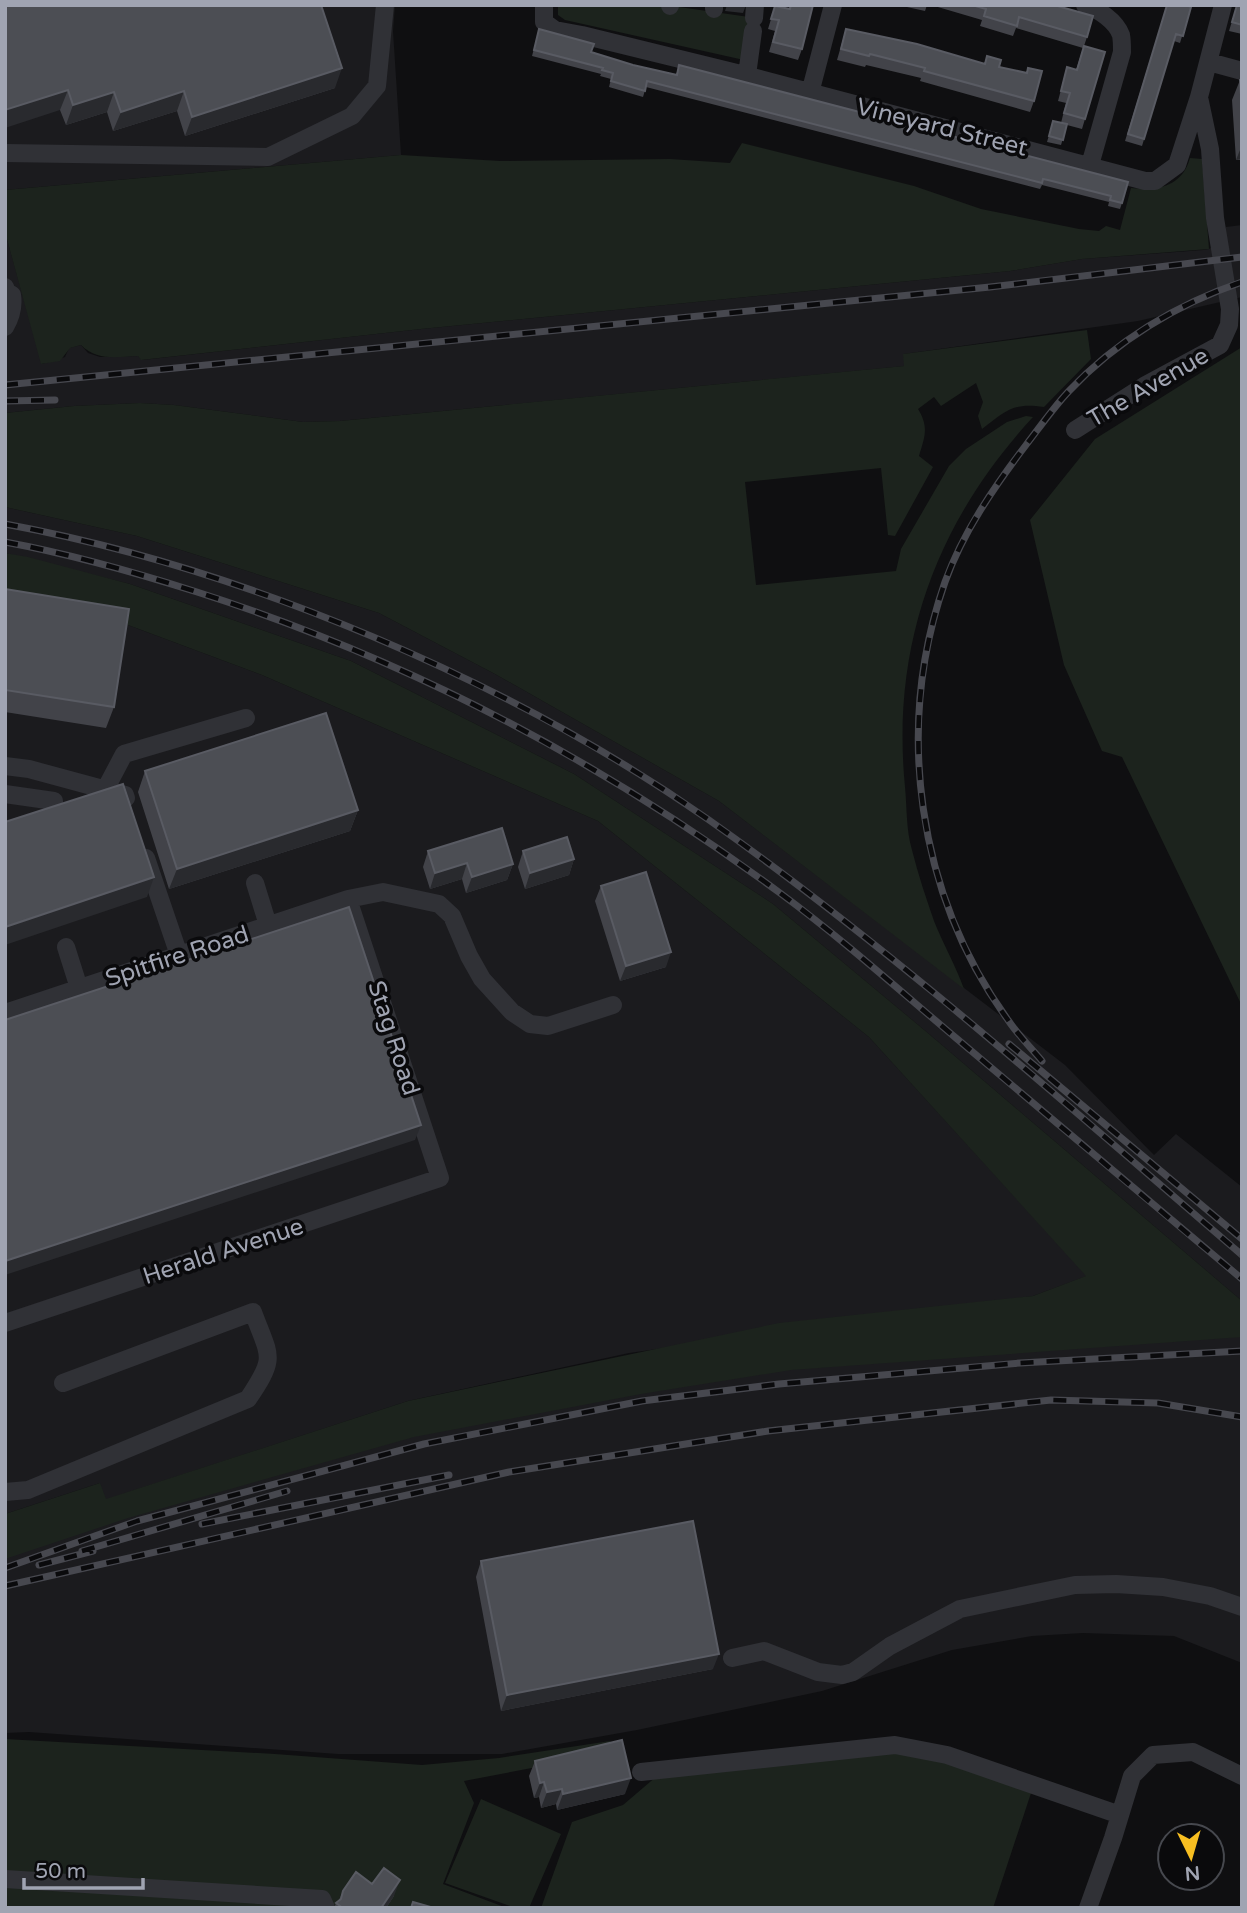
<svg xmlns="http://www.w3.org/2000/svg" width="1247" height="1913" viewBox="0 0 1247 1913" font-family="'Varela Round',sans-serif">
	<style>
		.built { fill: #1b1b1e }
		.green { fill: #1c231d }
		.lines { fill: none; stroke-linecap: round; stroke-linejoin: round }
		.minor { stroke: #303136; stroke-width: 18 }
		.rail-casing { stroke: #47484f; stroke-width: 7 }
		.rail { stroke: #0a0a0c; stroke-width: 4.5; stroke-dasharray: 13; stroke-linecap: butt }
		.wall { fill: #424349 }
		.shaded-wall { fill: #292a2e }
		.building { fill: #4c4e54; stroke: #595b63; stroke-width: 2 }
		.labels { text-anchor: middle; stroke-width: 7; stroke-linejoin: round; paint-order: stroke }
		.street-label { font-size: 24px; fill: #a0a4b2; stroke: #0a0a0c }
	</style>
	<rect width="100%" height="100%" fill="#0f0f11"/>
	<path class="built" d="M5,5H395L393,31L401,155L5,190Z
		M1242,225V297L1138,321L904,354L905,366L340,421L303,422L174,405L140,403L74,406L5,413V232L42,364L65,357L69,348L81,345L88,353L100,357L138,356L142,360L421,329L1010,271L1082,259L1203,250L1209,249L1225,239L1226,227Z
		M5,507L137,536L379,613L495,674L719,801L1065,1065L1154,1155L1176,1134L1242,1187V1301L929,1034L773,904L574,774L351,661L130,584L5,553Z
		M5,604L120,622L262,675L598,821L869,1037L1087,1276L1033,1296L629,1353L408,1401L120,1495L818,1351L1242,1326V1663L1174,1636L1083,1633L1032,1636L952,1650L822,1691L637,1730L502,1754H338L29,1732L5,1733V1532L100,1483L5,1514Z"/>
	<path class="green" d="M558,5H665L749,17L744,60L565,20L558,15Z
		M742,143L914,186L981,209L1079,229L1099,231L1106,226L1120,230L1131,188C1157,191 1182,187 1190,158L1202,159L1209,249L1082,259L1010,271L421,329L141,360L138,356C116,357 97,361 81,345L70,348L60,361L41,364L5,232V190L401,155L500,161L670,159L730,163Z
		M1087,330L1091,359L1044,407C1013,402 1006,411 982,429L978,416L983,402L976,383L941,406L934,397L918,409C929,427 925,436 919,456L933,467L895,536L888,535L881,468L745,482L756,585L896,571L901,549L949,466L966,449L1007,422L1026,416L1033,417C937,521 891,644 905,787C907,807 906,830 912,850C918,874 926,898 934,921C943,944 956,966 964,989L719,801L495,674L379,613L137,536L5,507V413L74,406L140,403L174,405L303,422L340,421L904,366L903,354Z
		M1242,347V1006L1122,757L1102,751L1064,665L1030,520L1095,439Z
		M5,553L28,557L130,584L351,661L574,774L773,904L929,1034L1242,1301V1337L791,1370L641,1394L414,1437L128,1518L5,1559V1514L100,1483L106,1499L408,1401L779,1323L1033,1296L1086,1276L869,1037L598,821L262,675L120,622L5,604Z
		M5,1739L275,1754L422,1765L499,1758L610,1741L611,1744L600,1755L464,1781L474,1803L443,1884L507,1908H5Z
		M895,1749L947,1760L1032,1790L993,1908H541L572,1822L623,1805L657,1776Z
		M481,1799L561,1834L529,1908H516L445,1883Z"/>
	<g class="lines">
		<path class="minor" d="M544,5V22L555,30L582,35L745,75L1145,181H1155L1177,165L1199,97L1223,5
			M1085,5C1098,9 1116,21 1121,35C1122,40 1122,47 1122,52L1090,165
			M670,6V5
			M714,9V5
			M754,18L755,5
			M1209,62L1242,71
			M747,75L753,31
			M810,93L833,5
			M5,153L268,157L352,116L377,86L385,5
			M5,287L7,292L12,295C14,308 11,317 5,327
			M1075,430L1144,386L1220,345L1229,325L1230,309L1215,218L1210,149L1199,97
			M5,766L29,769L125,795L126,798
			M105,790L124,754L246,718
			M5,794L54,801
			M146,858L179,955
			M255,883L268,925
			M66,947L79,988
			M5,1013L348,899L383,892L439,904L452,916L469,956L482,979L512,1012L530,1024L548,1026L613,1005
			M5,1323L440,1178L348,899
			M5,1492L28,1490L248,1399C277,1356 270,1358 253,1312L63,1383
			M732,1658L764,1651L818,1672L842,1675L853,1672L890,1646L960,1609L1075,1585L1116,1584L1163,1587L1210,1596L1242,1607
			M641,1772L895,1745L947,1755L1120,1815
			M5,1879L322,1899L326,1908
			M1088,1908L1113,1838L1132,1776L1153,1755L1193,1752L1242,1776"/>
		<defs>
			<path id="rail" d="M5,385L990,287L1242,257
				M5,401L55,400
				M5,524C244,568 510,681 709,820C896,952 1068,1106 1242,1255
				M5,542C70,554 134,572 197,592C407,659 603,762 780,893C841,938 898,989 956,1038C1051,1118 1146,1199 1242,1279
				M1009,1044L1242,1239
				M1042,1061C1031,1048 1018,1035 1008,1020C917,894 894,728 945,582C963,532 994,487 1026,445C1040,427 1053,408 1069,391C1116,341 1177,304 1242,282
				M202,1524L449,1475
				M82,1551L287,1491
				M39,1565L93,1551
				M5,1568L137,1521L424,1444L642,1401L779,1384L1020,1363L1242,1351
				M5,1586L509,1472L768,1431L1051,1400L1158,1403L1242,1417"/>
		</defs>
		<use href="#rail" class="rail-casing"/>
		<use href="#rail" class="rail"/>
	</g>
	<path class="wall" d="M5,5L335,88L185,136L177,111L113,131L107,112L66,125L60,110Z
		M790,5H813L802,49L798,60L769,52L775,31L768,29L775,6L789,9Z
		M898,5H927L925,11Z
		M931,5H1054L1087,37L1084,46L1085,119L1082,129L1067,125L1061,145L1047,142L1053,121L1061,123L1066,103L1058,101L1067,67L1076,70L1083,48L1016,28L1013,36L980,26L982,20Z
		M1167,5L1191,7L1180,43L1174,41L1142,146L1125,141Z
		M1237,5H1242V34L1229,31Z
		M539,29L591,52L633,65L676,75L679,65L1128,182L1122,203L1120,209L1108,206L1109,202L1046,186L1042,185L1040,189L646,87L643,97L609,87L611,79L600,76L601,74L532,56Z
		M846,29L999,67L1034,101L1030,112L920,81L921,78L866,65L865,67L837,60Z
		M1240,80H1242V164L1241,160H1236L1232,100Z
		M5,589L114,707L106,728L5,712Z
		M145,771L358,810L350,831L169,889L138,792Z
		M428,851L513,864L507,880L466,893L462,879L430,889L423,867Z
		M523,851L574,859L569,875L525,889L518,867Z
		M601,886L666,967L620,981L595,901Z
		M481,1561L713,1669L501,1711L476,1577Z
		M535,1761L625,1794L557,1810L556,1804L541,1808L539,1797L534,1798L529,1776Z
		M372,1884L394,1896L386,1908H334L336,1903L339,1900L343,1891Z"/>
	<path class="shaded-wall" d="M681,5H698L697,7Z
		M727,5H746L743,13L725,11Z
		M342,68L335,88L185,136L192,117Z
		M68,90L60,110L5,128V110Z
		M184,91L177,111L113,131L121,112Z
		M114,92L107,112L66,125L73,105Z
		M1242,145V159L1236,160Z
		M358,810L350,831L169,889L177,869Z
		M574,859L569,875L525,889L530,873Z
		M467,863L462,879L430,889L435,873Z
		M513,864L507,880L466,893L472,877Z
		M154,877L147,897L5,945V927Z
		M671,952L666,967L620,981L626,966Z
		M421,1125L415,1140L5,1275V1261Z
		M719,1654L713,1669L501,1711L507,1695Z
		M631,1778L625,1794L557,1810L563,1794Z
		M544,1782L539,1797L534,1798L540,1783Z
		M562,1789L556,1804L541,1808L547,1792Z
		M400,1880L394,1896L386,1908H381Z"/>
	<path class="building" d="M5,5H321L342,68L192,117L184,91L121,112L114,92L73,105L68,90L5,110Z
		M791,5H813L802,49L773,42L779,20L771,19L775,6L790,9Z
		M972,5H1054L1093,16L1087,37L1019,17L1017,26L984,16L986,9Z
		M1167,5H1186L1191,7L1183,36L1176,34L1144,139L1128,134Z
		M1237,5H1242V25L1232,22Z
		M539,29L594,44L591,52L633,65L677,75L679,65L1128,182L1122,203L1110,200L1111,196L1048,180L1043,179L1042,183L647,81L645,91L611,81L613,73L602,70L603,68L534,50Z
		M846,29L917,44L985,64L987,56L1001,60L999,67L1027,73L1028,68L1042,71L1034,101L924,71L925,68L870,54L869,56L841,49Z
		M1084,46L1105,52L1085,119L1064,113L1070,93L1061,91L1067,67L1077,70Z
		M1240,80H1242V109Z
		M1053,121L1067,124L1063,140L1049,136Z
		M5,589L129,609L114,707L5,690Z
		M326,713L358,810L177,869L145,771Z
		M123,784L154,877L5,927V822Z
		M502,828L513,864L472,877L467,863L435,873L428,851Z
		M567,837L574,859L530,873L523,851Z
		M646,872L671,952L626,966L601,886Z
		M349,907L421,1125L5,1261V1020Z
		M693,1521L719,1654L507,1695L481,1561Z
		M622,1740L631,1778L563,1794L562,1789L547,1792L544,1782L540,1783L535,1761Z
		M384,1868L400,1880L381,1908H343L336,1903L341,1899L343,1891L356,1872L372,1884Z
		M413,1902L434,1908H411Z"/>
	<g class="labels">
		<g class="street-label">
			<text transform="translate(942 127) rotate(14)" y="8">Vineyard Street</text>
			<text transform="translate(1148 387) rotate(-30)" y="8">The Avenue</text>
			<text transform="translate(177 956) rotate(-18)" y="8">Spitfire Road</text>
			<text transform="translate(394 1038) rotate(72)" y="8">Stag Road</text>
			<text transform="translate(223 1251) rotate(-18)" y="8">Herald Avenue</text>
		</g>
	</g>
	<rect width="1247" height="1913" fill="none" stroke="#a0a4b2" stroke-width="14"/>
	<g transform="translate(1191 1857) rotate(175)"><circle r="33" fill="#0a0a0c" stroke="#46484e" stroke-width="2"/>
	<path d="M0-5L12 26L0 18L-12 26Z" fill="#f7be21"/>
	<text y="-10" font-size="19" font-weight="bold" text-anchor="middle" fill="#a0a4b2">N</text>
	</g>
	<path d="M24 1878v10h119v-10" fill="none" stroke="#a0a4b2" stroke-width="3.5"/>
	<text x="35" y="1878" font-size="21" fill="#a0a4b2" stroke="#0a0a0c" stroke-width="5" paint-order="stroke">50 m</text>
</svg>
